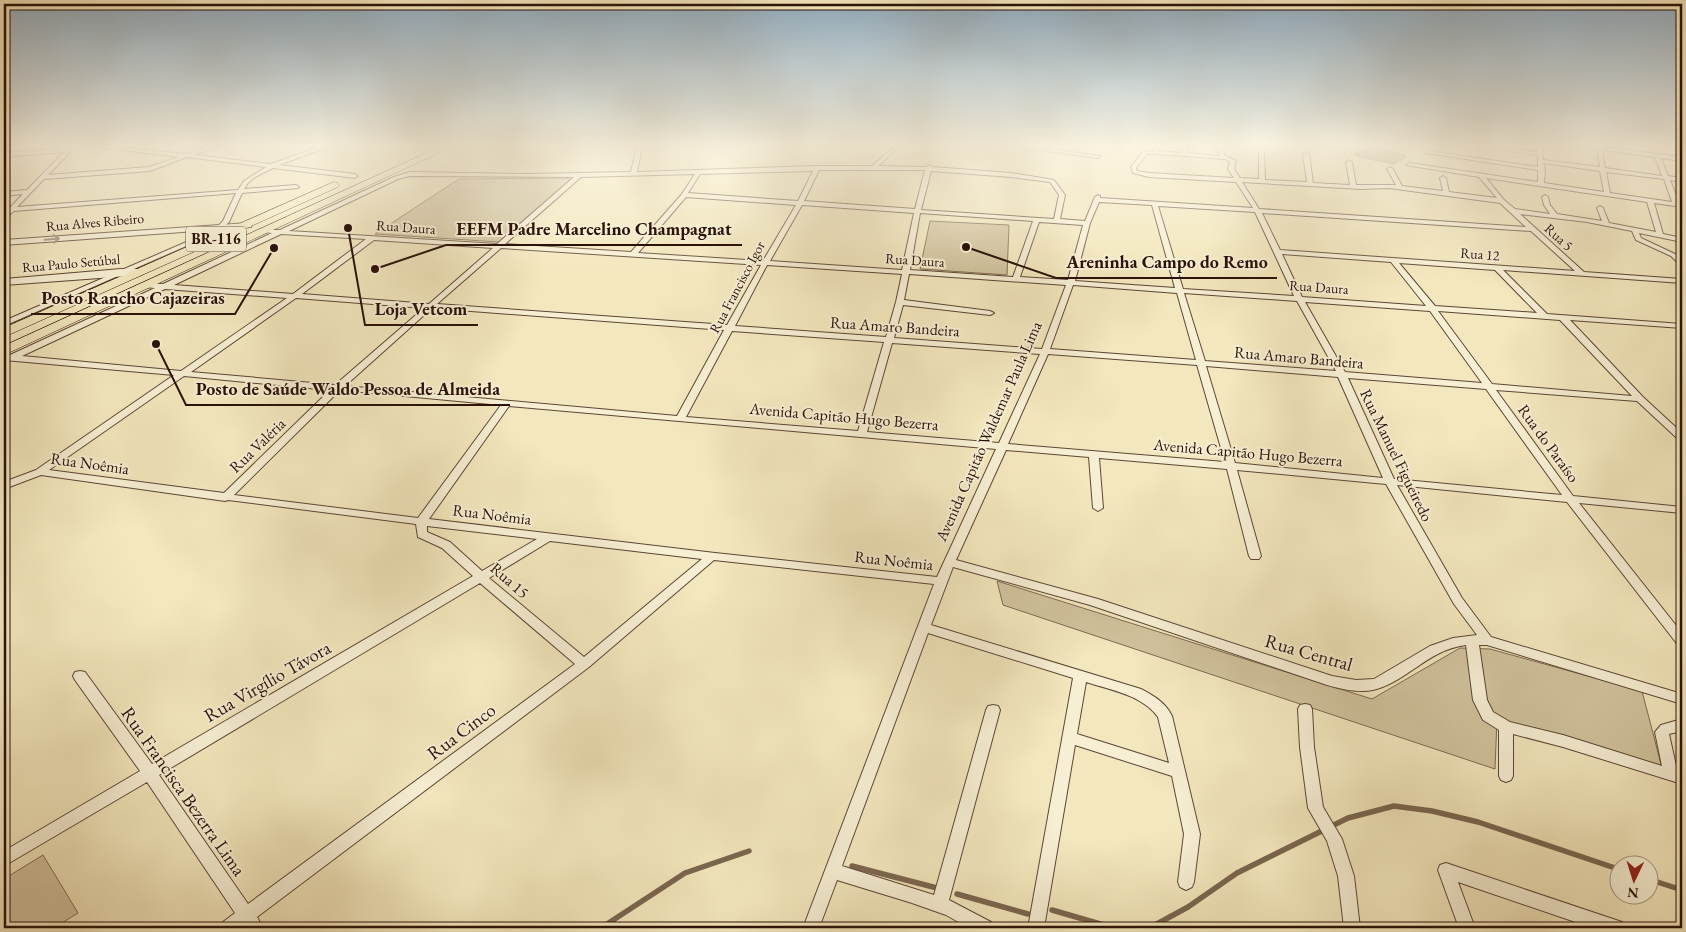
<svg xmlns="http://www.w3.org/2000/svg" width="1686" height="932" viewBox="0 0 1686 932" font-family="'EB Garamond',serif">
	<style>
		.green { fill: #d1c39e; stroke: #7e6a53 }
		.water { fill: #af9e7f; stroke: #7a664f }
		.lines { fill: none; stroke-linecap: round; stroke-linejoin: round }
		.stream { stroke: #7a664f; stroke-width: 5.5 }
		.minor-casing { stroke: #5c4635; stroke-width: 2 }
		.tertiary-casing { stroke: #5c4635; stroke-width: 2 }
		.trunk-casing { stroke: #2a1108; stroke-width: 1 }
		.minor { fill: #f7efd4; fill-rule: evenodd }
		.tertiary { fill: #f7efd4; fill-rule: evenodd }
		.trunk { fill: #f3e7bd; fill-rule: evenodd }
		.oneway { stroke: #9b8b78 }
		.labels { text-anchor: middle; stroke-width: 4; stroke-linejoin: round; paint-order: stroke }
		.far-street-label { font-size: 14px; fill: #2a1108; stroke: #f7efd4 }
		.shield { fill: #f7efd4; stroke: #685445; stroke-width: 1 }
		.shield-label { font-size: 15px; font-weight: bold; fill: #2a1108 }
		.street-label { font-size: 16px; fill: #2a1108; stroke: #f7efd4 }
		.near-street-label { font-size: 19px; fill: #2a1108; stroke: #f7efd4 }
		.leader { fill: none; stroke: #2a1108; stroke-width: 2 }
		.callout-dot { fill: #2a1108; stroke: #f7efd4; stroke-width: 2 }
		.callout-label { font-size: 18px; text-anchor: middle; font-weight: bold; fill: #2a1108; stroke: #f7efd4; stroke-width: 4; stroke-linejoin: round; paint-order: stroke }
	</style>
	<rect width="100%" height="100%" fill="#f3e7bd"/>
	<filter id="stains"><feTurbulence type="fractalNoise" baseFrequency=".004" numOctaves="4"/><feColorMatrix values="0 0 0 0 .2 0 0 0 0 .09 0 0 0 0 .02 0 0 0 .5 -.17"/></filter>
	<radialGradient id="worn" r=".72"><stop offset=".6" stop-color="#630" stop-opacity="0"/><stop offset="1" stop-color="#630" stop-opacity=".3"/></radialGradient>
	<path class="green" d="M567,178L571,180L504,240L499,242L375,234L459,179Z
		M930,221L1009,225L1007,275L920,269Z
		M997,581L1372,699L1460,648L1490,649L1642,691L1662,768L1497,719L1495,769L1003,605Z
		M43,855L78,913L54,928H4V879Z"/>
	<path class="water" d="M1369,147L1400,153L1406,157L1394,164L1360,157L1354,154Z"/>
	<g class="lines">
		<path class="stream" d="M852,866L937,888
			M1648,879L1682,890
			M957,894L1028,914
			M1052,910L1114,928
			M601,928L685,873L749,851
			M1123,928L1155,925L1188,907L1237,873L1348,818L1394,806L1432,811L1478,822L1618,869"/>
		<defs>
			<path id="minor" d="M78,144H84L71,151L48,175L149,167L179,157L88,146L86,144L186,154L215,144H221V145L194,155L271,164L327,144H333V145L279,165L355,174L358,176L355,178L273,168L255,177L248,183L244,189L296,185L299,187L298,188L242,193L229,222L218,232L4,326V321L214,230L223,221L236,193L14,211L4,219V214L23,194L4,196V192L27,190L64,152L4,157V153L68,148ZM187,157L266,167L244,181L238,190L17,207L44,179L150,171Z
				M569,144H902L878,166L926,167L929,165L932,167L1011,173L1054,180L1065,195L1060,219L1085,221L1095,197L1098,195L1100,196V198L1253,208L1236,182L1149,177L1133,173L1131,167L1143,152L1153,151L1155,144H1160L1158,151L1181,153L1186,144H1190L1187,153L1220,156L1217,148L1221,144H1225L1223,148L1224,155L1236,161L1234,169L1240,178L1259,179V148L1265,144L1268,146L1265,149L1264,152L1265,180L1307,182L1303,154L1306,152L1309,154L1313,183L1350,185L1346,162L1349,160L1352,162L1356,185H1396L1387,169L1390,167L1393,169L1402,186L1443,191L1440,178L1443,176L1446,178L1449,192L1497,198L1479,177L1406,165L1409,163L1538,182V170L1426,153L1429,151L1538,167V155L1461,144H1473L1537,152V144H1542L1543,160L1600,167L1597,149L1565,144H1577L1682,157V161L1661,158L1668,176L1682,178V182L1670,180L1679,203H1682V207L1654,203L1663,234L1682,238V242L1639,233L1641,238L1675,254L1682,260V266L1680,265L1671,256L1636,240L1632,231L1587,222L1520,214L1584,272L1682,279V283L1503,270L1547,314L1682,324V328L1570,320L1643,397L1682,433V441L1679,440L1637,401L1496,390L1573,496L1682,507V513L1579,503L1682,633V647L1678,645L1567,502L1397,485L1462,598L1491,637L1682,694V704L1487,645H1479L1487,700L1493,712L1510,722L1563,735L1662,766L1655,732L1661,725L1682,719V731L1669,734L1677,770L1682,772V784L1563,747L1513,734V776L1511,780L1506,782L1501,780L1499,776V730L1483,720L1473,700L1466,645C1427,650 1407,682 1373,690C1359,693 1341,689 1327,685L1090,605L953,567L931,625L1141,689C1154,696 1165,702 1172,716L1200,834L1194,882L1192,887L1186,890L1180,887L1178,882L1184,834L1172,776L1075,745L1044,928H1028L1073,678L928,633L842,866L934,895L986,710L988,706L993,705L998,706L1000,710L949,900L991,922L993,928H969L946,915L912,903L837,880L819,928H803L934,584L714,560L589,667L257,917L263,928H245L244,927L242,928H221L223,922L235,913L147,782L4,866V851L140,771L75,680L73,676L75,672L80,671L85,672L152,764L473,576L442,548L418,537L416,524L228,500L225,501L41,475L4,489V482L36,470L174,375L4,360V355H10L155,288L144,287V283L163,284L272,233L263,232V230H280L394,177L410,172L527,174L631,172L637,147H571L569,146ZM642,147H894L872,166H817L637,172ZM1602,150L1655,157L1662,176L1605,168ZM1147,154H1155L1225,159L1230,162L1228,169L1234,178L1149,173L1137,171L1136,168ZM1543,163L1600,171L1604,192L1544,183L1545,169ZM819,170H925L915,209L804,201ZM813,171L798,201L688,193L700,174ZM931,171L1011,177L1050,182L1059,195L1054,219L921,210ZM1606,172L1664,179L1672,202L1610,193ZM695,174L682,194L631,252L505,244L581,177ZM410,176L574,177L497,244L289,231L398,179ZM1486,178L1647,202L1656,232L1609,223L1603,208L1600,206L1597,208L1602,221L1557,214L1550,205L1548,197L1545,195L1542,197L1544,205L1550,214L1515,209L1504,200ZM1242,182L1361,189L1389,188L1500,203L1526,227L1259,209ZM686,197L796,205L763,261L638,253ZM1099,202L1152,205L1175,288L1075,281L1090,223ZM802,205L914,213L902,270L770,261ZM1158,206L1255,212L1294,296L1183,289ZM920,213L1033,221L1013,277L910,270ZM1262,213L1531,231L1575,271L1280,250ZM1039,222L1083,225L1068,280L1020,277ZM281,234L366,239L293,294L174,285ZM374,240L493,248L429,304L302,294ZM501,248L761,265L727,325L437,304ZM1282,254L1391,262L1426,306L1302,297ZM1399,263L1495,270L1537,313L1435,306ZM767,265L902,274L896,302L886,337L735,326ZM909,274L1066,285L1042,349L894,338L903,305L990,315L994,313L990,311L904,300ZM1073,285L1177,293L1196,360L1050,349ZM165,289L287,298L181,371L22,356ZM1184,293L1297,301L1336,371L1205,361ZM296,298L424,308L335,385L191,372ZM1305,302L1430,311L1482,383L1345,372ZM432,308L724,330L677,416L345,386ZM1438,311L1560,320L1632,396L1492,384ZM732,331L884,342L858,431L686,417ZM892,343L1040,354L999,443L867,432ZM1048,354L1197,365L1225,462L1008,444ZM1206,366L1338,377L1383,478L1235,463ZM184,376L330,390L224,493L49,470ZM1348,378L1486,389L1562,495L1394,479ZM340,390L501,405L418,518L234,495ZM509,406L996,449L937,577L715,553L429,519ZM1006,450L1089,457L1093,508L1098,511L1103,508L1099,458L1227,469L1249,556L1251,559H1259L1261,556L1237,470L1386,484L1454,604L1477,635L1453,638L1430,646L1374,679L1356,680L1332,676L1098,599L956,560ZM427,526L537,539L482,571L450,542L427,532ZM550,541L702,559L584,657L489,578ZM480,583L575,664L248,904L159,775ZM1086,682C1111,690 1142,695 1158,717L1169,763L1077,734Z
				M999,144H1011L1101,156L1098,158Z
				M1677,144H1682V146L1678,145Z
				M1305,704L1310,705L1312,709L1314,747L1323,807L1342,839L1354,876L1360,928H1344L1338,876L1327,841L1308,808L1300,747L1298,709L1300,705Z
				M1446,863L1616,920L1622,922L1624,928H1593L1458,882L1475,928H1459L1438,870L1440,865Z"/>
			<path id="tertiary" d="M248,223L252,225L251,227L4,245V240Z
				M121,269H141L145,272L141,275L4,285V279Z"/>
			<path id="trunk" d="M446,144H458L4,355V346Z
				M334,182L338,183L339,185L338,187L4,337V328Z"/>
		</defs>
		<use href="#minor" class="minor-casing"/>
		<use href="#tertiary" class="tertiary-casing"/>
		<use href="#trunk" class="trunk-casing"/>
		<use href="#minor" class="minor"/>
		<use href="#tertiary" class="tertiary"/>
		<use href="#trunk" class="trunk"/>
	</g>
	<defs><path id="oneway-shaft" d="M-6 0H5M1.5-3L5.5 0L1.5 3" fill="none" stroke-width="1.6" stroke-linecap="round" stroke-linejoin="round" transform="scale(1.25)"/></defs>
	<use class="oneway" href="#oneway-shaft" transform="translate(52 239) rotate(-5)"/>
	<linearGradient id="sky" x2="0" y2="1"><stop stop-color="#91abbe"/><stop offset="0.53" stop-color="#faf4e1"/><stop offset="1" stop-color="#faf4e1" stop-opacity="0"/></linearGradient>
	<rect width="1686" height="274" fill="url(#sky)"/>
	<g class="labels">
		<g class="far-street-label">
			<text transform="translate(95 222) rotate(-5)" y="5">Rua Alves Ribeiro</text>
			<text transform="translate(406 227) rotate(4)" y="5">Rua Daura</text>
			<text transform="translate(1559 237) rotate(42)" y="5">Rua 5</text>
			<text transform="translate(1480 254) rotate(4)" y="5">Rua 12</text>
			<text transform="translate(915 260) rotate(4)" y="5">Rua Daura</text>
			<text transform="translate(71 263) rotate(-5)" y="5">Rua Paulo Setúbal</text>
			<text transform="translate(737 287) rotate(-62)" y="5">Rua Francisco Igor</text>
			<text transform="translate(1319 287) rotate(4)" y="5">Rua Daura</text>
		</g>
		<rect class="shield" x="186" y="226.5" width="60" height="25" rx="4"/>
		<g class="shield-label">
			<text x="216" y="244">BR-116</text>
		</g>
		<g class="street-label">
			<text transform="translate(895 326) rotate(4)" y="6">Rua Amaro Bandeira</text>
			<text transform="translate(1299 357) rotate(5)" y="6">Rua Amaro Bandeira</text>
			<text transform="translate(844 416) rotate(5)" y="6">Avenida Capitão Hugo Bezerra</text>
			<text transform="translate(988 431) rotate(-66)" y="6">Avenida Capitão Waldemar Paula Lima</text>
			<text transform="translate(1549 443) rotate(54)" y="6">Rua do Paraíso</text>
			<text transform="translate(257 445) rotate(-44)" y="6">Rua Valéria</text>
			<text transform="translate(1248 452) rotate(5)" y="6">Avenida Capitão Hugo Bezerra</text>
			<text transform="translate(1397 455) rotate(64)" y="6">Rua Manuel Figueiredo</text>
			<text transform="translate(90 463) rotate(8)" y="6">Rua Noêmia</text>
			<text transform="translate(492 514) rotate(7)" y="6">Rua Noêmia</text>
			<text transform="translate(894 560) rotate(6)" y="6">Rua Noêmia</text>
			<text transform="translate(510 580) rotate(41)" y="6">Rua 15</text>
		</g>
		<g class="near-street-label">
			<text transform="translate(1309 652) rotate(16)" y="7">Rua Central</text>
			<text transform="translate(267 681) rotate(-30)" y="7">Rua Virgílio Távora</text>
			<text transform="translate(461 731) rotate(-37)" y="7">Rua Cinco</text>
			<text transform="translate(184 791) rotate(55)" y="7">Rua Francisca Bezerra Lima</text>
		</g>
	</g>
	<path class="leader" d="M375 269L446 245H742M966 247L1056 278H1277M274 248L235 314H31M348 228L365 325H478M156 344L186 405H510"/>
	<g class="callout-dot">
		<circle cx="375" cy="269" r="5"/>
		<circle cx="966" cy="247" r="5"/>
		<circle cx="274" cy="248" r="5"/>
		<circle cx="348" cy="228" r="5"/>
		<circle cx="156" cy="344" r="5"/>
	</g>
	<g class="callout-label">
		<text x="594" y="235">EEFM Padre Marcelino Champagnat</text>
		<text x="1167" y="268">Areninha Campo do Remo</text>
		<text x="133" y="304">Posto Rancho Cajazeiras</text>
		<text x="421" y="315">Loja Vetcom</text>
		<text x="348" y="395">Posto de Saúde Waldo Pessoa de Almeida</text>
	</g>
	<rect width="1686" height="932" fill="none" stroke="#f3e7bd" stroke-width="20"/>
	<rect x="5" y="5" width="1676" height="922" fill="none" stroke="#2a1108" stroke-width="2.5"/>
	<rect x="10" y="10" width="1666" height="912" fill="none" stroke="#2a1108"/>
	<g transform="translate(1634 880) rotate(184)"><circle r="24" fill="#f7efd4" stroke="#a59682"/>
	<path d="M0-4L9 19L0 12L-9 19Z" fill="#8f2418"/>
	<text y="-8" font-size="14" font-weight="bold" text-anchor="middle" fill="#2a1108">N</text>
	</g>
	<rect width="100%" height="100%" filter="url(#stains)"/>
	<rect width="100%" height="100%" fill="url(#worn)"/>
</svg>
